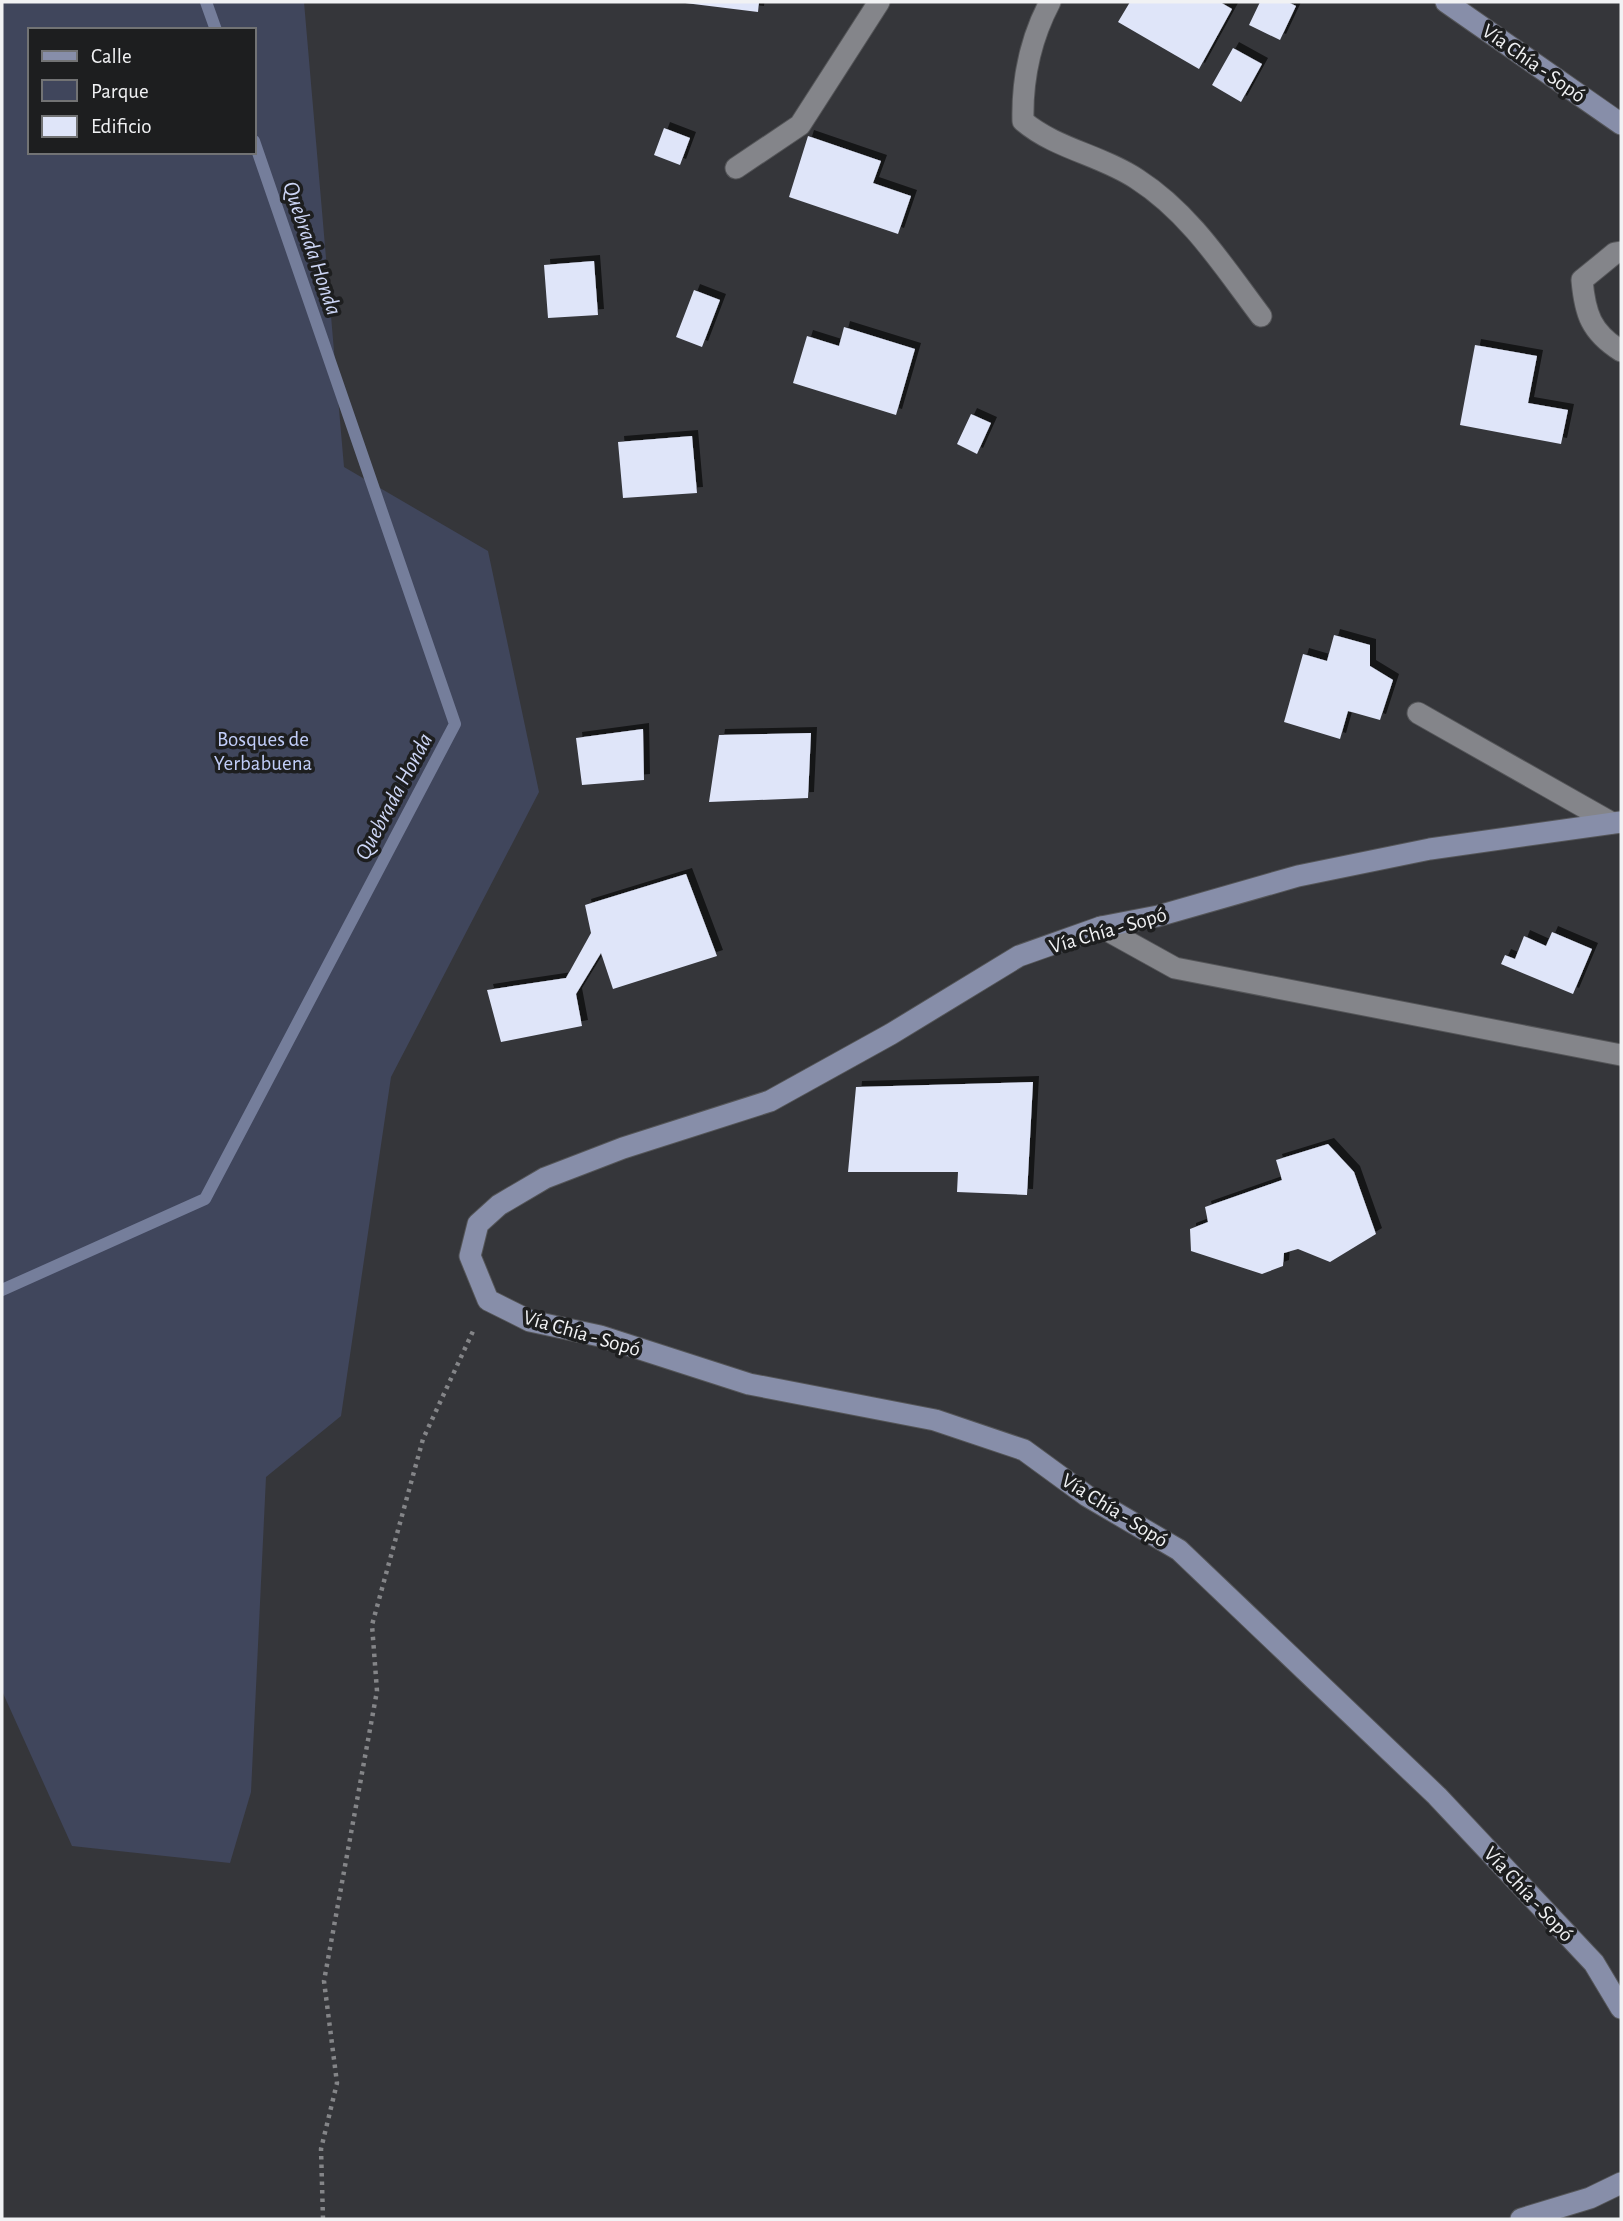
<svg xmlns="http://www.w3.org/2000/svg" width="1623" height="2221" viewBox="0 0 1623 2221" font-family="'Alegreya Sans',sans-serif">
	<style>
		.green { fill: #40465c; fill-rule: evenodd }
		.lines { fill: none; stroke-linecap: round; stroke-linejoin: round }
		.stream { stroke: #757e9b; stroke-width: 12 }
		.building { fill: #dfe5f9; filter: url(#shadow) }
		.lane-casing { stroke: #545558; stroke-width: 23 }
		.street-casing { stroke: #545558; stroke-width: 23 }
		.secondary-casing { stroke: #545558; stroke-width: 23 }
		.path { stroke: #848588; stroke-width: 4.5; stroke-dasharray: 3.5 5; stroke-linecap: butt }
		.lane { stroke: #84858a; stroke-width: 21 }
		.street { stroke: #84858a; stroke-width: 21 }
		.secondary { stroke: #878ea9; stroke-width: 21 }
		.labels { text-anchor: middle; stroke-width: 7; stroke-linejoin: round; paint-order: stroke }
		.street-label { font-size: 21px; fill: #f1f2f4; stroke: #1d1e1f }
		.park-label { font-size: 21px; fill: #c1cdf8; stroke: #1d1e1f }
		.water-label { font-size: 23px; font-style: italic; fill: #ccd5f5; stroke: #1d1e1f }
	</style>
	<defs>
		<filter id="shadow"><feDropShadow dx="6" dy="-6" stdDeviation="0" flood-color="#0009"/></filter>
	</defs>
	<rect width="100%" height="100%" fill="#35363a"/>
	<path class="green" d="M2,2H304L344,467L488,551L539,792L391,1077L341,1416L266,1477L251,1792L230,1863L72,1846L2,1691ZM30,30H254V152H30Z"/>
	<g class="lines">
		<path class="stream" d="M206,2L216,30
			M2,1290L205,1199L455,724L254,141"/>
	</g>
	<path class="building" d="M677,2H759L758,12Z
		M1130,2H1220L1232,9L1199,69L1118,22Z
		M1260,2H1288L1296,6L1280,40L1249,25Z
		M1233,48L1262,64L1241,102L1212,85Z
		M664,128L690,138L680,165L654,155Z
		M808,136L881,161L873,183L911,196L898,234L789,197Z
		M594,261L598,315L548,318L544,265Z
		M694,290L720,300L702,347L676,337Z
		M844,327L915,349L896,415L793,383L807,336L839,346Z
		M1475,345L1537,356L1528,403L1568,410L1561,444L1460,425Z
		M971,414L991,423L977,454L957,444Z
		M692,436L697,493L623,498L618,442Z
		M1334,635L1370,645V666L1393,680L1380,720L1348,711L1340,739L1284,722L1303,654L1327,661Z
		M643,729L644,780L582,785L576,738Z
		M811,733L808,798L709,802L719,735Z
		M686,874L717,956L613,989L601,953L576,994L582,1026L501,1042L487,990L566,978L591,933L585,905Z
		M1552,932L1592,949L1573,994L1501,964L1505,955L1515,959L1524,936L1546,946Z
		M1033,1082L1027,1195L957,1192L958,1172H848L856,1087Z
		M1328,1144L1354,1172L1376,1234L1330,1262L1298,1249L1284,1253L1283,1266L1262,1274L1191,1251L1190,1229L1208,1222L1205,1207L1282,1180L1276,1160Z"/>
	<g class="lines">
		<defs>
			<path id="lane" d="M1621,252L1615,253L1582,280C1585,314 1591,332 1621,351"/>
			<path id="street" d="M1050,2C1031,38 1022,80 1023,121C1056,149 1101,155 1137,179C1190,213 1224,267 1261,316
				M736,168L800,125L879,2
				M1418,713L1612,823
				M1101,927L1175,968L1621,1055"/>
			<path id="secondary" d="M1446,2L1621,124
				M1621,822L1430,849L1298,876L1158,916L1101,927L1019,956L891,1034L770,1101L623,1148L545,1178L499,1205L478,1224L470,1256L488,1300L530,1321L600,1336L749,1384L935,1420L1024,1450L1087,1496L1179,1550L1437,1796L1594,1963L1621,2008
				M1521,2219L1590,2198L1621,2183"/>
		</defs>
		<use href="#lane" class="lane-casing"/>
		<use href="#street" class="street-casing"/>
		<use href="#secondary" class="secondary-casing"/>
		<path class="path" d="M323,2219L321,2149L337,2083L324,1981L377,1691L372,1625L423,1439L474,1329"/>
		<use href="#lane" class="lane"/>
		<use href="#street" class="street"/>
		<use href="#secondary" class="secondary"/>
	</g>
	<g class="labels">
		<g class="street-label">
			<text transform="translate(1534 63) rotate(35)" y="7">Vía Chía - Sopó</text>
			<text transform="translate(1108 930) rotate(-16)" y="7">Vía Chía - Sopó</text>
			<text transform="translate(582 1333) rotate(16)" y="7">Vía Chía - Sopó</text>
			<text transform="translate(1115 1510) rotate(32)" y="7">Vía Chía - Sopó</text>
			<text transform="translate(1529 1894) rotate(47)" y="7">Vía Chía - Sopó</text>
		</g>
		<g class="park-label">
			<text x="263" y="746">Bosques de<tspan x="263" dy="24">Yerbabuena</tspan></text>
		</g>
		<g class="water-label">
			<text transform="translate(313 248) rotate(71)" y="8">Quebrada Honda</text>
			<text transform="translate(393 796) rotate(-62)" y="8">Quebrada Honda</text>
		</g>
	</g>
	<rect width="1623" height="2221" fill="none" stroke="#f1f2f4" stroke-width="7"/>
	<rect x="28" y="28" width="228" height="126" fill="#1d1e1f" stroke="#727374" stroke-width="2"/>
	<rect x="42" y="51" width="35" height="10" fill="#878ea9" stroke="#727374" stroke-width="2"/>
	<text x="91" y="63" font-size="21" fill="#f1f2f4">Calle</text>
	<rect x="42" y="80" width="35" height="21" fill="#40465c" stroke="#727374" stroke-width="2"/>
	<text x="91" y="98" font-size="21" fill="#f1f2f4">Parque</text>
	<rect x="42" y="116" width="35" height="21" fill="#dfe5f9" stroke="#727374" stroke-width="2"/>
	<text x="91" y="133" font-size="21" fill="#f1f2f4">Edificio</text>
</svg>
